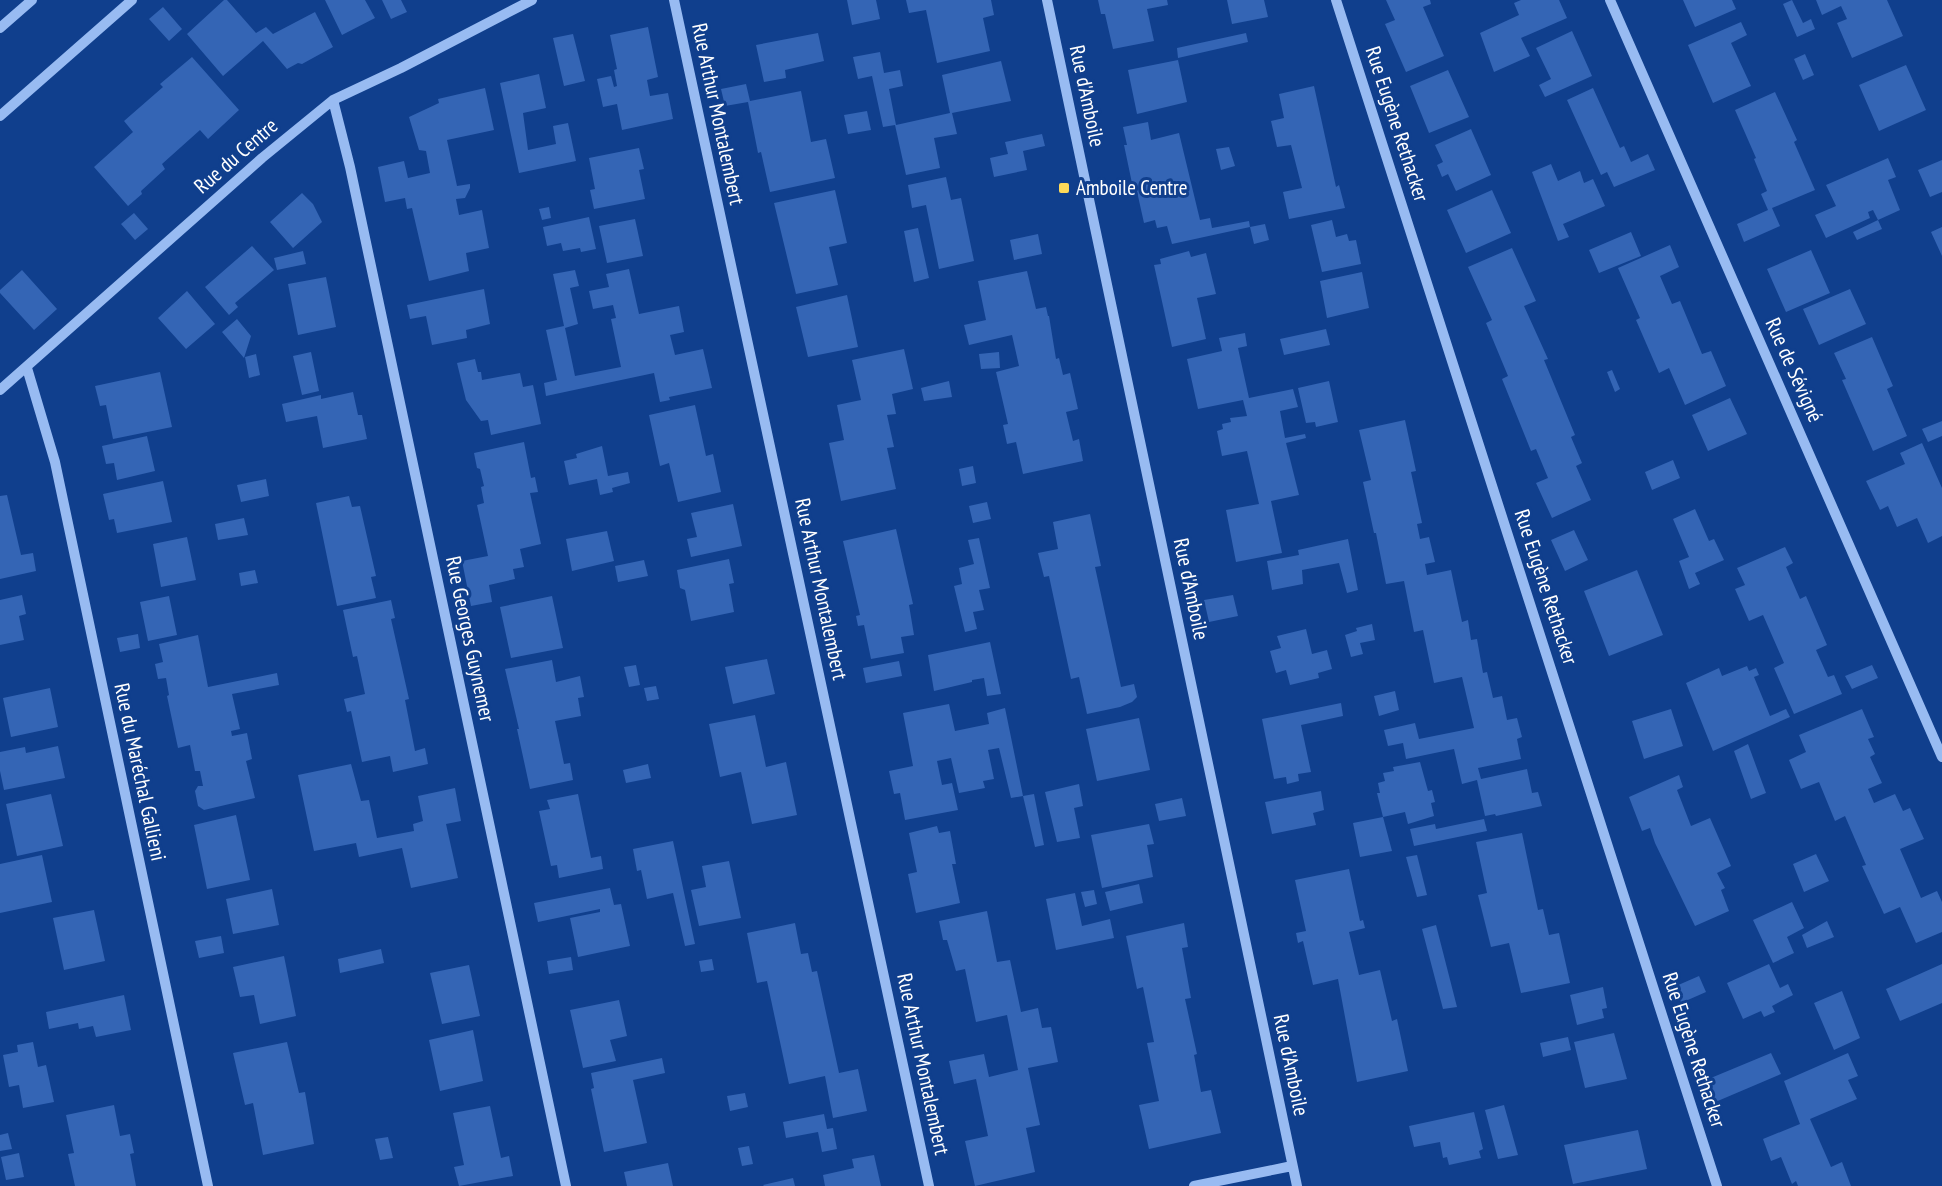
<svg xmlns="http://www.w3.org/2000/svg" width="1942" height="1186" viewBox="0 0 1942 1186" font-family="'PT Sans Narrow',sans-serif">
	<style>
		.building { fill: #3465b5 }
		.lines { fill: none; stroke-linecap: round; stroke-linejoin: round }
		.minor { stroke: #98bbf2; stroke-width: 10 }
		.poi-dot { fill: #ffda59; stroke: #103f8d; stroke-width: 2 }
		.labels { text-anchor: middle; stroke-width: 6; stroke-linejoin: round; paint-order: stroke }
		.street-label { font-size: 21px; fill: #fff; stroke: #103f8d }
		.poi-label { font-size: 21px; fill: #fff; stroke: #103f8d; text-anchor: start }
	</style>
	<rect width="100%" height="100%" fill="#103f8d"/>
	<path class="building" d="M224,0H227L256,33L266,27L273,34L315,12L333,47L302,64L298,63L287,69L263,41L223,76L187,34Z
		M325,0H365L375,18L342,35Z
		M382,0H401L407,12L391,19Z
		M847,0H876L880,19L852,25Z
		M906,0H991L994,15L983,18L990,51L937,63L926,10L909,13Z
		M1098,0H1167L1168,5L1147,9L1154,41L1113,49L1105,14H1101Z
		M1227,0H1264L1268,17L1232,24Z
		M1386,0H1430L1431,4L1423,7L1444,56L1406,72L1385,24L1395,20Z
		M1521,0H1559L1567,18L1521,38L1530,56L1494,72L1480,33L1519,15L1514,3Z
		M1683,0H1732L1736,9L1695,27Z
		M1792,0L1803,23L1811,19L1815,29L1797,37L1783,4Z
		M1816,0H1887L1903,36L1852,58L1837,23L1847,19L1841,6L1822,15Z
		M163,7L182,29L169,41L149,19Z
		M1741,22L1747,35L1731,43L1751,86L1713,103L1688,45Z
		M648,27L658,77L647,80L650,96L668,93L673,119L622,130L617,104L603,107L597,79L611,76L614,87L617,86L614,70L617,69L610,35Z
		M1572,31L1592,76L1545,97L1539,85L1551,79L1536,48Z
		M818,33L824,61L785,70L786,78L764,82L756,45Z
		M1246,33L1248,42L1178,58L1177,48Z
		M573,34L585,81L564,86L553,38Z
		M880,52L884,73L900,70L903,86L889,89L896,125L950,113L942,75L1001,61L1011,101L952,113L957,134L934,138L940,168L906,175L895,125L883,127L872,76L858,79L853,57Z
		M1805,54L1814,75L1803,80L1794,59Z
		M192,57L239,110L208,139L200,130L162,164L165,169L141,191L142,194L128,206L94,167L133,132L124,121L163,87L160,84Z
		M1178,60L1187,102L1137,114L1128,70Z
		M1906,65L1926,110L1879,131L1859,85Z
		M1448,70L1469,117L1429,133L1410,86Z
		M539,74L546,108L523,113L528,150L556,144L553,126L568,123L576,161L519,173L500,83Z
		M746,84L750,101L801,91L811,142L826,139L835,178L770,192L761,152L758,153L748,102L725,106L721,89Z
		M1314,86L1336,187L1339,185L1345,208L1289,219L1283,192L1302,188L1291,145L1277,147L1271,121L1284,118L1279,94Z
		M485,88L494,130L447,140L457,186L470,184V188L465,198L456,199L459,215L482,210L489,248L466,253L469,271L429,281L412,208L407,209L405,198L385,202L378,167L404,161L408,178L430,173L426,151L419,150L409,117L439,103L438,99Z
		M1593,88L1620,148L1624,146L1631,162L1648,154L1655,170L1614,187L1607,172L1601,175L1567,100Z
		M1775,92L1797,140L1794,142L1815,190L1772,208L1780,226L1744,242L1737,224L1768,210L1761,194L1767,191L1754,159L1756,158L1735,110Z
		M867,111L871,130L848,134L844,115Z
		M1148,122L1151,140L1179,133L1200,220L1210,218L1212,228L1249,221L1250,227L1172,244L1167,226L1157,228L1155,220L1144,223L1136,187L1133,188L1124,145H1127L1123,127Z
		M1471,129L1491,175L1456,191L1448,174L1442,177L1437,165L1443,162L1435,145Z
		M1042,134L1045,146L1023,151L1027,170L994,177L990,158L1008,154L1005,142Z
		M1229,147L1235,166L1221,170L1216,149Z
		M639,148L644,169L639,170L645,199L594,209L590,190L595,189L589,158Z
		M1888,158L1896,177L1888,180L1900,210L1878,220L1873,210L1868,212L1870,218L1826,238L1815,215L1836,206L1826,185Z
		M1942,160V192L1930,197L1918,170Z
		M1551,164L1558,181L1580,171L1584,183L1593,179L1605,206L1563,224L1569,237L1558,241L1532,172Z
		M946,177L951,200L961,198L974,261L939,269L926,205L912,208L908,185Z
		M835,190L847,243L829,247L838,285L796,294L774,203Z
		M1492,190L1511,233L1466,253L1447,210Z
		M302,193L313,204L322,222L293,248L270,222Z
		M549,207L551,218L542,220L539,209Z
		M134,213L148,229L135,240L121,224Z
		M589,217L596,249L581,252L580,248L563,251L561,243L547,246L543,227Z
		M635,219L643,256L607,263L599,226Z
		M1332,220L1336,237L1347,234L1349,241L1356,240L1361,264L1322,272L1311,225Z
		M1878,220L1882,229L1857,240L1853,232Z
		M1265,224L1269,240L1254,244L1250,227Z
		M1942,227V256L1931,232Z
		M918,228L929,278L914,282L904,231Z
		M1631,232L1641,256L1599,273L1589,250Z
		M1038,234L1042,254L1014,260L1010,240Z
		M1670,245L1679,267L1660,276L1672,304L1680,301L1702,354L1711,351L1726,386L1685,405L1669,368L1659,373L1636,320L1640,318L1618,268Z
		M252,246L274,270L235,303L238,307L229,315L205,287Z
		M1512,248L1536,301L1524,306L1548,359L1544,360L1575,435L1571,437L1582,463L1576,466L1591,500L1552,518L1536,483L1548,478L1536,449L1531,451L1502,379L1508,376L1486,323L1492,320L1468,267Z
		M1811,250L1830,293L1786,312L1767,269Z
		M303,251L306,264L277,270L274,258Z
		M1189,251L1191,257L1206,253L1216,294L1197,298L1206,339L1172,347L1154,265L1161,264L1160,259Z
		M629,269L639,314L679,306L684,332L670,335L675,355L703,349L712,388L669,397L670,400L660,402L654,373L546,396L544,383L557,380L546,330L564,326L553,274L575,270L579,286L570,288L578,324L565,328L575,376L621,367L611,319L616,318L613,305L593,309L589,291L609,287L606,274Z
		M22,270L57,309L34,330L0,293V290Z
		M1027,271L1036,309L1046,307L1048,316H1049L1056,359L1059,358L1063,375L1070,373L1078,409L1066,412L1073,441L1079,439L1083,461L1023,474L1016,442L1007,444L1003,425L1008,424L996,372L1031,363L1019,366L1012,335L969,345L964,325L986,320L978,281Z
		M1362,272L1369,308L1327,318L1320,281Z
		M326,277L336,327L298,335L288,284Z
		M484,289L490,324L466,330L467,338L432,345L426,316L410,319L407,305Z
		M1850,289L1866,324L1819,345L1803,309Z
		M187,291L215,324L186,349L158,318Z
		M847,295L858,347L808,357L796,307Z
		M237,319L251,336L244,358L222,332Z
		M1326,329L1330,345L1284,355L1280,339Z
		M1245,333L1247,346L1238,348L1249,398L1293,389L1298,407L1280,411L1285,438L1305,434L1306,438L1286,443L1299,495L1271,501L1282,553L1236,562L1226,510L1259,504L1247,451L1222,456L1217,431L1223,429L1222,424L1231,422L1230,418L1247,416L1243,400L1198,409L1187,359L1222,351L1219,338Z
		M1872,337L1893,386L1887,389L1907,436L1873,451L1842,380L1846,379L1834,353Z
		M904,349L913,389L892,394L896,414L887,415L894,447L887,448L896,489L841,501L829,443L844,440L837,405L861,400L852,360Z
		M311,352L319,391L302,395L293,356Z
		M999,352L1000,368L981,369L979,354Z
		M256,354L260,375L249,378L245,357Z
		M475,359L478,372H481L482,380L520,373L523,387L533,385L541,424L491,435L488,420L481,421L466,400L457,363Z
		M1612,370L1620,389L1615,392L1607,372Z
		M160,372L172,427L113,439L106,405L100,406L95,386Z
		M949,381L952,397L924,401L921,388Z
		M1329,381L1338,422L1316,427L1315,422L1306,423L1298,388Z
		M353,392L358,415H362L367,439L323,448L317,416L286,422L282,404L321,395V399Z
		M1730,398L1747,434L1708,451L1692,415Z
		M695,405L706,456L713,454L721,492L678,502L669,463L660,466L649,415Z
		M1405,420L1416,471L1411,472L1422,523L1417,524L1420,539L1429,537L1435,562L1425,564L1427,575L1451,570L1462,622L1468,620L1471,640L1477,639L1483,673L1487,672L1493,698L1502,696L1507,720L1517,718L1522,737L1517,739L1521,759L1478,768L1481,779L1527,769L1532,793L1538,792L1542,806L1496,816L1495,814L1485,816L1477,780L1462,784L1454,749L1406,759L1403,743L1388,746L1384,730L1415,723L1419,739L1474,728L1462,677L1434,683L1423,630L1414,632L1404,581L1386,584L1376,533H1374L1363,482L1371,480L1359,430Z
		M1942,421V436L1928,442L1922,429Z
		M147,436L155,471L117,480L114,463L106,464L102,446Z
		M524,442L531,478L535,477L538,492L530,493L541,544L520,549L524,567L513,569L515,579L489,585L492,602L471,606L462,561L488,556L477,505L484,503L481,487L484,486L480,469L477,468L474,453Z
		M1922,443L1942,488V536L1928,543L1917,518L1897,527L1888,506L1880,510L1866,481L1905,464L1900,453Z
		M602,446L608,476L628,472L630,483L612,488L613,492L600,495L597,479L569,485L564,461L577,458L576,454Z
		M1673,460L1680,478L1652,490L1645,472Z
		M973,466L976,483L962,486L959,469Z
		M266,479L269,496L241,502L237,485Z
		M163,481L172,522L117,533L114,519L109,520L103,494Z
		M7,495L21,555L33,553L36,571L0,579V496Z
		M349,496L352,507L360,506L376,576L371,577L376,598L337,606L316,503Z
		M987,502L991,519L973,523L969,506Z
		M733,504L742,546L691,557L687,539L697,537L691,513Z
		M1695,509L1709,541L1714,539L1724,560L1695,573L1700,584L1689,589L1679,561L1689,557L1673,519Z
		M1090,514L1101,566L1095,567L1121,687L1134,684L1137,697L1132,702L1120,707L1087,714L1079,677L1071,679L1049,576L1044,577L1038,553L1058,549L1053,522Z
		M244,518L248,535L218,540L215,524Z
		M896,529L913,604L909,605L914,635L901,637L904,653L871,659L864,625L858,626L856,616L860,615L843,541Z
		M1574,530L1588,560L1565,571L1551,540Z
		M607,531L614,561L572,571L566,539Z
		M187,537L196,580L161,587L153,544Z
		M979,538L990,588L979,590L984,610L973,612L977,629L965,632L954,586L962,584L959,568L974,564L968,540Z
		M1348,539L1358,590L1347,593L1339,563L1302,570L1303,584L1272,590L1267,561L1299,555L1298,550Z
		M1785,547L1793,563L1786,567L1800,599L1806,596L1827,645L1816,650L1828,677L1834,675L1842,694L1794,714L1774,668L1784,663L1763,615L1749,621L1735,589L1745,585L1737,568Z
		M729,559L734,583L729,584L734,612L691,621L685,590L680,588L677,570Z
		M644,560L648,576L618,582L615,566Z
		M255,570L258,583L241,586L239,573Z
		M1637,570L1663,635L1609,656L1584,591Z
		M22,595L26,614L19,616L24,640L0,645V600Z
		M1233,595L1238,616L1209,622L1204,600Z
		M169,596L177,635L148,641L140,602Z
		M552,596L563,648L511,658L500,607Z
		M391,600L395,618L391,619L409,699L405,700L415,751L425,748L428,764L393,772L390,756L362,762L351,711L347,712L344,699L365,694L357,656L353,657L343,610Z
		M1372,624L1375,640L1360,643L1363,654L1351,657L1345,635L1357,631L1356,628Z
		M1306,629L1312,654L1327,650L1332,669L1318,673L1319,678L1290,685L1286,670L1276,673L1270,651L1281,648L1277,636Z
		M138,634L140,648L120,652L117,638Z
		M198,635L208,687L277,673L279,685L232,694L240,729L231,731L232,736L247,733L252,759L246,761L255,798L204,810L198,806L195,791L198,786H203L200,771H195L190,745L178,748L167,696L169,695L166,678L158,679L155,664L163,662L159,644Z
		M990,642L1001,694L987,696L984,678L972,680V682L934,691L928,655Z
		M767,659L775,694L733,704L725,667Z
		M552,660L556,682L580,676L584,697L578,698L581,716L555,721L564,764L570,763L573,780L530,789L517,729H519L505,669Z
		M899,661L902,676L866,683L863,668Z
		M636,665L640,685L629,687L624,667Z
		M1872,665L1878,678L1852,689L1845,676Z
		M1747,666L1749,671L1756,668L1759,675L1754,677L1770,716L1786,709L1790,717L1713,751L1686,683L1719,668L1722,676Z
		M656,686L659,699L647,701L644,688Z
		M50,688L58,727L11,737L3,698Z
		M1395,691L1399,710L1379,716L1374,696Z
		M1341,703L1343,716L1301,725L1311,772L1298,774L1299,781L1287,784L1286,777L1274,779L1262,719Z
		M949,704L955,731L989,724L987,713L1005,708L1023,796L1011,798L999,748L988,750L994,779L983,781L985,788L959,793L951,758L937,761L942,785L952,783L958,810L905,820L900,793L894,794L889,771L913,766L903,713Z
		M1671,709L1683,746L1644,759L1632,721Z
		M1862,709L1874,737L1868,739L1875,754L1870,757L1882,783L1868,789L1874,803L1895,794L1903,811L1910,808L1924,839L1900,849L1921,898L1937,891L1942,902V932L1916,943L1900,907L1884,914L1862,866L1866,865L1845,816L1835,821L1819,782L1801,789L1789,760L1806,752L1799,735Z
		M755,715L766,767L786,762L797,815L752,824L741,772L720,777L709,724Z
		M1139,718L1150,770L1097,781L1086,729Z
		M1748,744L1766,793L1751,799L1734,751Z
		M58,746L65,778L4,790L0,771V752L25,747L26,753Z
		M1420,762L1428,791L1432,790L1435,802L1431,803L1434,816L1408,824L1405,812L1383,817L1377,793H1380L1378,783L1385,781L1383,773L1394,771L1393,767Z
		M351,764L361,801L369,800L377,838L414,831L413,824L423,821L418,796L455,788L461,821L446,824L458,878L411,888L402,848L359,857L356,843L314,851L298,775Z
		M648,764L651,778L626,783L623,770Z
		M1679,775L1683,787L1677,790L1691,826L1710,818L1731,866L1717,873L1725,888L1721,890L1729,911L1695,926L1655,843L1650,828L1642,831L1629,797Z
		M1079,784L1083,806L1074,808L1080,838L1057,842L1045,792Z
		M1321,791L1324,810L1313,813L1316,825L1272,834L1265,802Z
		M51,794L63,846L17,856L6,804Z
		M578,794L591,858L601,856L603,869L559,878L557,865L551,866L539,811L550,809L547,800Z
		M1034,794L1044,845L1035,847L1023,796Z
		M1182,798L1186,816L1159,821L1155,804Z
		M236,815L250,880L207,889L194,825Z
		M1383,817L1392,851L1360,857L1353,823Z
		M1484,819L1487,831L1414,846L1410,829L1435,824L1436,829Z
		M1149,824L1154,844L1147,845L1153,877L1102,888L1091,835Z
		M937,826L939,833L950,831L956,864H952L960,903L916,913L908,874L917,872L909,833Z
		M1522,833L1538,910L1543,909L1549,935L1559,933L1570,983L1521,993L1509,943L1491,947L1478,895L1487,893L1476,842Z
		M673,841L695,944L685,946L673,893L647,899L641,870L637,871L633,849Z
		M1816,854L1829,881L1804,892L1793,864Z
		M42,855L52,902L0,913V864Z
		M1417,855L1427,895L1417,897L1406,857Z
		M729,861L741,918L699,926L691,890L706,887L702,866Z
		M1349,869L1360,921L1363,920L1365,928L1349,932L1359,975L1380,970L1392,1021L1397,1019L1408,1071L1357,1082L1338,979L1313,985L1303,941L1298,943L1296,933L1306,931L1295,880Z
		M1139,884L1143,903L1110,911L1105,892Z
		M610,888L614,905L621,904L630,946L578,957L570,918L600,912V909L538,922L534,903Z
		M272,889L279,925L233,934L226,899Z
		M1094,890L1097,904L1085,907L1081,892Z
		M1075,893L1082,926L1110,919L1114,938L1056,950L1046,899Z
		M1792,902L1804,928L1787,937L1794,953L1773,963L1753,920Z
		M94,910L105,961L64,970L53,918Z
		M987,911L997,962L1010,960L1021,1012L1038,1008L1042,1028L1051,1027L1058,1062L1028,1068L1040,1125L1026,1128L1035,1172L975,1186L965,1141L988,1136L976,1079L954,1084L949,1061L984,1054L989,1077L1018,1070L1007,1015L976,1022L965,969L956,971L947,940H943L939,921Z
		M1827,921L1834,937L1807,948L1802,935Z
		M795,923L801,954L808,953L812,972L817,971L839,1073L858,1069L867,1111L833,1118L825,1076L789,1084L767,981L757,983L747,933Z
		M1184,923L1188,947L1182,948L1191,998L1185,999L1197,1054L1194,1055L1201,1092L1211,1090L1221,1133L1149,1149L1139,1105L1159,1101L1147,1043L1154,1042L1143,987L1137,989L1126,936Z
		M1436,925L1457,1007L1443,1009L1422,929Z
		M221,936L224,953L199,958L195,941Z
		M381,949L384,963L340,973L338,959Z
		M284,956L296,1016L260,1024L254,995L240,997L233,967Z
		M571,957L573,970L549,974L547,961Z
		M712,959L714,970L701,972L699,961Z
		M1769,964L1780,988L1788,984L1793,995L1772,1006L1775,1012L1764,1017L1761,1011L1743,1019L1727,983Z
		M1942,964V1003L1900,1021L1886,989Z
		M469,965L480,1016L442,1024L430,973Z
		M1699,976L1706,992L1681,1003L1676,986Z
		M1603,987L1607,1008L1602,1009L1604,1018L1577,1025L1570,995Z
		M1842,991L1860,1038L1834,1050L1814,1003Z
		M124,995L131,1030L96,1037L93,1026L79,1029L78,1023L49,1029L46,1012Z
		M619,1000L627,1036L610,1040L616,1061L583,1068L570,1010Z
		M473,1030L483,1081L440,1091L429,1040Z
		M1614,1033L1627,1079L1585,1088L1574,1042Z
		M1568,1037L1571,1050L1543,1057L1540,1043Z
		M33,1042L38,1067L46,1065L54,1102L23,1108L19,1085L9,1087L3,1055L18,1052L17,1045Z
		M287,1042L299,1093L305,1092L314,1144L263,1155L253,1103L245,1105L233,1053Z
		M1771,1053L1781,1074L1713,1103L1706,1080Z
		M1848,1053L1858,1076L1848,1080L1857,1099L1810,1119L1831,1167L1842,1162L1851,1186H1798L1796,1181L1792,1184L1781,1157L1771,1161L1763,1139L1800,1124L1784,1081Z
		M662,1058L665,1073L633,1080L647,1143L604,1152L591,1089L594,1088L591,1073Z
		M745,1093L748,1107L730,1111L727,1096Z
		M114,1105L120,1136L130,1134L134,1153L130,1154L136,1186H75L68,1154L74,1153L66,1115Z
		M1504,1105L1518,1155L1498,1159L1485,1110Z
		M490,1106L501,1158L509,1156L513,1176L459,1186L454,1167L464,1165L453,1113Z
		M1474,1112L1483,1149L1479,1151L1481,1158L1449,1165L1447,1157L1443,1158L1440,1142L1414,1147L1409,1126Z
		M824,1114L827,1129L833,1128L837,1149L822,1152L818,1132L786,1138L783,1122Z
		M1638,1130L1647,1169L1573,1184L1564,1145Z
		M8,1133L12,1149L0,1151V1135Z
		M388,1137L393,1158L380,1160L375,1139Z
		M749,1146L753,1164L742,1166L738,1148Z
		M19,1153L24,1177L6,1180L1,1157Z
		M874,1155L881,1186H825L823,1175L854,1168L852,1159Z
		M668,1163L673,1186H627L624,1172Z
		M793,1178L795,1186H764L763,1185Z"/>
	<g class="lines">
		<path class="minor" d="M674,0L929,1186
			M1047,0L1297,1186
			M1336,0L1717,1186
			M1610,0L1942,757
			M0,28L32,0
			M333,100L350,167L566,1186
			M0,116L132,0
			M27,368L55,462L208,1186
			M0,390L262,158L333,100L401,68L532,0
			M1194,1186L1292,1166"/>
	</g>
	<rect class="poi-dot" x="1058" y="182" width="12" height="12" rx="3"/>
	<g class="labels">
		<g class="street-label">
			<text transform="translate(1087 96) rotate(78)" y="7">Rue d'Amboile</text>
			<text transform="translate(718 114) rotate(78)" y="7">Rue Arthur Montalembert</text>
			<text transform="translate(1397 124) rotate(72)" y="7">Rue Eugène Rethacker</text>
			<text transform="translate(236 156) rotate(-41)" y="7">Rue du Centre</text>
			<text transform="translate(1794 370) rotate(66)" y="7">Rue de Sévigné</text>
			<text transform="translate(1546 587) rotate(72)" y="7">Rue Eugène Rethacker</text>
			<text transform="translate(821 589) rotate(78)" y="7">Rue Arthur Montalembert</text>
			<text transform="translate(1191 589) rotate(78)" y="7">Rue d'Amboile</text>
			<text transform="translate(470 639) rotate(78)" y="7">Rue Georges Guynemer</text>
			<text transform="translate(140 772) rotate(78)" y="7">Rue du Maréchal Gallieni</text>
			<text transform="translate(1694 1050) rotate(72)" y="7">Rue Eugène Rethacker</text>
			<text transform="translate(923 1064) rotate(78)" y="7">Rue Arthur Montalembert</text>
			<text transform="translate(1291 1065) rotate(78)" y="7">Rue d'Amboile</text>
		</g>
		<g class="poi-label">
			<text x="1076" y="195">Amboile Centre</text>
		</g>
	</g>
</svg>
